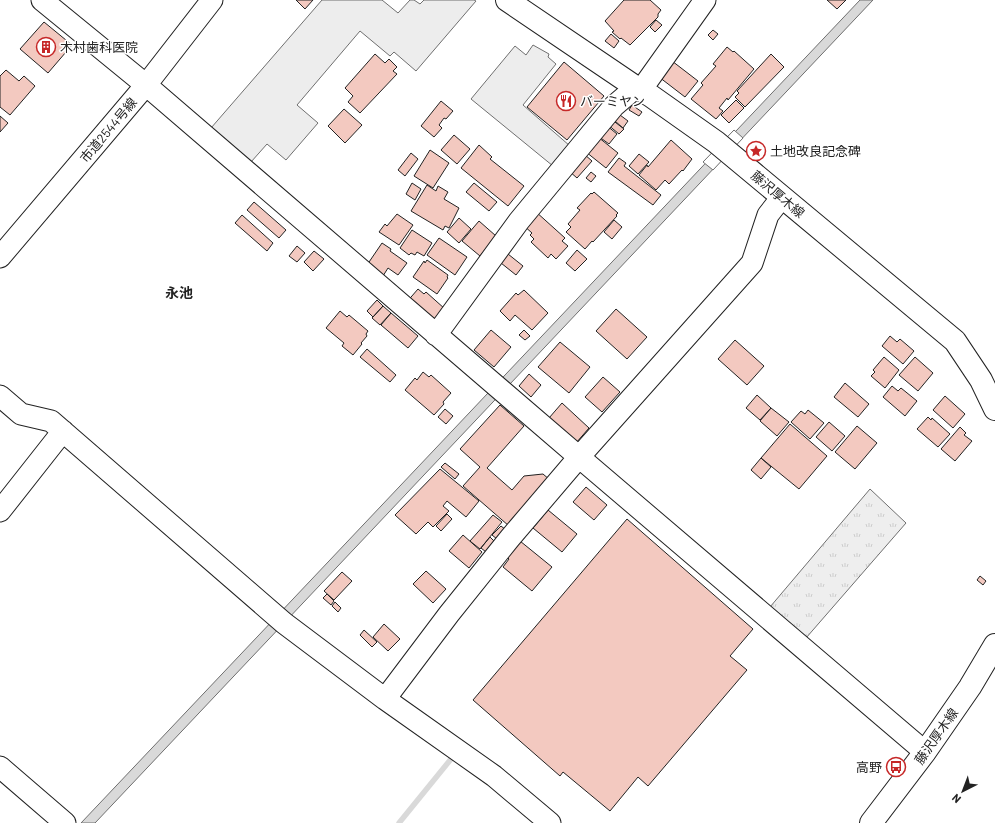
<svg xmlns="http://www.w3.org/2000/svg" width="995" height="823" viewBox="0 0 995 823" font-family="Barlow,'Noto Sans JP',sans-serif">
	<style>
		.grass { fill: url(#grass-tufts); stroke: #6f6f6f }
		.parking { fill: #ededed; stroke: #6f6f6f }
		.water { fill: #d9d9d9; stroke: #6f6f6f }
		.pier { fill: #fff; stroke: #6f6f6f }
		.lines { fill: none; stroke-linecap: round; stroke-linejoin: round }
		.stream { stroke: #d9d9d9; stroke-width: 5.5 }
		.building { fill: #f3c9c0; stroke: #222 }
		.minor-casing { stroke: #222; stroke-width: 23 }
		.major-casing { stroke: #222; stroke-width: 24 }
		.minor { stroke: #fff; stroke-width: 21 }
		.major { stroke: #fff; stroke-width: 22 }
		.labels { text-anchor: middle; stroke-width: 3; stroke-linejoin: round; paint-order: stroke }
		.poi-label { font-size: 13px; fill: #222; stroke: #fff; text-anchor: start }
		.street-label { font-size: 13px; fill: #222; stroke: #fff }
		.neighbourhood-label { font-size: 14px; font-weight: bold; fill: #222; stroke: #fff }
	</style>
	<defs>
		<pattern id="grass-tufts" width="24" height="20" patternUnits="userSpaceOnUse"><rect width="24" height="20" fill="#eee"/><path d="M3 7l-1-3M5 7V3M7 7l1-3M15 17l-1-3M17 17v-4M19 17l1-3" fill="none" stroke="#ccc"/></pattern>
	</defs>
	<rect width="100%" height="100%" fill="#fff"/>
	<path class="grass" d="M870,489L906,523L806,638L770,607Z"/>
	<path class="parking" d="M322,0H382L398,13L410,0H414L420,4L424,0H474L476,1L416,71L394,52L390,56L360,31L297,105L318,123L286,160L267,144L251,162L211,128Z
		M533,45L549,54L548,57L556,64L523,105L570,146L553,166L471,99L515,46L526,55Z"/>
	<path class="water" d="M860,0H873L95,823H81Z"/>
	<path class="pier" d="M734,130L743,138L713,170L703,162Z"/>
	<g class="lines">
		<path class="stream" d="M399,823L451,759"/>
	</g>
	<path class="building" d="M296,0H313L305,9Z
		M624,0H650L661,10L658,14V17L630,45L621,38L620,39L612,32L614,31L605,21Z
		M827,0H846L837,9Z
		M656,20L662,25L655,32L650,27Z
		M44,22L72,45L48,73L20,49Z
		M713,30L718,34L713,40L708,35Z
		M611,34L619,41L614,48L605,41Z
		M727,47L733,52L734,51L754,69L728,100L727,98L719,108L723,111L716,119L691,99L703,85L701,83L716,66L713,64Z
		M375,54L385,63L389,59L397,67L393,71L397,74L360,113L348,102L353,96L345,88Z
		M771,54L784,67L745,107L735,97L739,93L737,91Z
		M672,61L698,81L685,97L659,77Z
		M564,62L604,96L567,140L527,107Z
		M6,70L19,81L24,76L35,86L10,115L0,107V76Z
		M736,100L744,108L729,123L721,115Z
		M441,101L453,111L446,119L444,118L439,125L442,128L434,137L421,126Z
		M632,105L642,112L639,116L629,110Z
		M344,109L362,125L345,143L328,126Z
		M620,115L628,121L623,128L615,121Z
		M0,116L8,123L0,132Z
		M611,119L624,129L619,134L607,124Z
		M606,125L617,134L609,144L598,136Z
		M454,135L470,149L457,164L441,150Z
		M598,137L618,153L606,168L586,152Z
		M671,140L692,159L683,171L682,170L669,184L665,180L656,190L639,175L647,165L648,167Z
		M479,145L492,157L490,159L524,186L508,206L461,168Z
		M430,150L449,163L433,188L414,176Z
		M411,153L418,159L405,176L398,170Z
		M584,154L592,161L577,178L569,171Z
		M639,154L649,162L638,174L629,166Z
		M619,158L626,163L624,166L661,195L653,205L608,172Z
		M591,172L596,176L591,182L586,178Z
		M412,183L421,189L415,200L406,194Z
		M474,183L497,202L489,211L466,192Z
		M427,185L436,191L438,186L448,192L444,199L459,208L449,228L445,226L443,230L411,211Z
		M594,192L618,213L616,215L617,216L593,242L592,241L585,249L566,232L571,227L568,224L580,210L577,208L591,193L592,194Z
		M254,202L286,230L279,238L247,210Z
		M535,211L565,238L562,241L568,246L556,259L551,254L548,258L531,242L534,239L530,235L532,233L523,225Z
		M397,214L413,225L399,245L379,232L385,224L387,226Z
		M242,215L273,243L267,251L235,223Z
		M459,218L471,229L459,243L447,232Z
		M614,220L622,227L612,239L604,232Z
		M479,221L496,236L480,256L462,241Z
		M412,230L432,243L424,256L417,252L415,255L411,253L409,255L400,248Z
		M439,238L467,257L455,275L427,255Z
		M382,243L391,249L390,251L407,263L398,275L388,268L383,276L367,265Z
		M297,246L305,253L297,262L289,256Z
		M577,250L587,259L575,271L566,263Z
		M314,251L324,259L313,271L304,262Z
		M508,254L523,266L516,275L501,263Z
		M427,260L448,275L447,277L448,278L437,294L413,277L424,261L425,263Z
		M418,289L424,294L426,292L445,309L434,322L405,304Z
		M524,290L548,313L532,330L515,315L510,321L500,311L516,293L518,295Z
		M377,300L383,306L373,317L367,311Z
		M383,306L391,313L380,325L372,318Z
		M616,309L647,337L627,359L596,331Z
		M340,311L347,317L349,315L368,331L366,334L367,336L361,343L362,344L353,355L342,346L344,343L326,328Z
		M391,313L418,336L408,348L381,325Z
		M491,330L511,347L494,367L474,350Z
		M524,330L530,336L525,340L519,335Z
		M890,336L897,342L900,339L914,351L903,364L882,346Z
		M735,340L764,366L747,385L718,359Z
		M560,342L590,367L569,393L538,367Z
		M367,349L396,375L390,382L360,357Z
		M884,357L899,370L885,388L871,376L875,372L873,370Z
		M915,357L933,373L918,391L899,375Z
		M423,372L429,377L431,375L451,393L443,402L444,404L434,415L405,390L415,378L417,380Z
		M529,374L541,385L531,397L519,386Z
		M603,377L620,392L602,412L585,397Z
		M845,383L869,404L858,417L834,397Z
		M892,386L898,391L901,388L917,401L905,416L883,397Z
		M757,395L771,408L760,420L746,408Z
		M945,396L965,414L953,428L933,410Z
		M562,403L589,428L576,443L549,418Z
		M500,405L524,426L487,468L512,490L524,476L543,474L550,480L509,526L463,486L480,467L460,449Z
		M771,408L789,422L777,436L760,421Z
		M445,409L453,416L446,424L438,417Z
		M808,410L824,423L810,439L791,422L801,411L805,414Z
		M928,417L931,420L932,418L950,434L938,447L917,429Z
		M829,422L845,436L832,451L816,437Z
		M790,424L827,456L799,489L761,458Z
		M857,426L877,443L855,469L835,452Z
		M960,427L966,433L964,435L972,441L955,461L941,449Z
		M761,458L771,467L761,479L751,470Z
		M445,463L459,474L455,479L441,467Z
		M440,469L479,501L466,517L447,501L443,506L449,511L433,527L428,522L416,534L395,515Z
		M586,487L607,505L594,520L573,502Z
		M548,510L577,534L562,552L533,528Z
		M447,514L452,519L441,531L436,526Z
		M493,515L502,522L480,549L470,541Z
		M627,519L753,629L730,656L747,670L648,786L638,777L610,811L563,772L560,776L473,700Z
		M501,526L506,530L497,539L492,535Z
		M463,535L482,552L469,568L449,551Z
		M490,537L495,542L486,552L481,548Z
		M520,541L552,567L532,591L503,567L509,559L507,557Z
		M426,571L446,589L433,603L413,584Z
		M342,572L352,581L334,600L324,591Z
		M980,576L986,581L983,585L977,580Z
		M327,594L334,601L331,605L323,598Z
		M335,602L341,608L338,612L332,606Z
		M384,624L400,639L388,651L373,637Z
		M364,630L377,642L372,647L360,635Z"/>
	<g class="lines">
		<defs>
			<path id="minor" d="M42,0L146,85L579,457L925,752
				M641,90L705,0
				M0,257L146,85L212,0
				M436,335L519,221L614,106L628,94L634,86
				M0,396L21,414L51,421L284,623L385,699L494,776L550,823
				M0,511L63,431
				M385,699L449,614L510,538L579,457L752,263L768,215L782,197
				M0,767L65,823"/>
			<path id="major" d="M507,0L634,86L651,96L716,142L955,341L981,380L995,409
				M871,823L925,752L970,687L995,645"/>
		</defs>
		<use href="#minor" class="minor-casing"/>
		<use href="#major" class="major-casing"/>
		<use href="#minor" class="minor"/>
		<use href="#major" class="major"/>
	</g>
	<defs>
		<symbol id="building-ring" viewBox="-11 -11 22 22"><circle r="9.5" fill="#fff" stroke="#c62828" stroke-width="1.5"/><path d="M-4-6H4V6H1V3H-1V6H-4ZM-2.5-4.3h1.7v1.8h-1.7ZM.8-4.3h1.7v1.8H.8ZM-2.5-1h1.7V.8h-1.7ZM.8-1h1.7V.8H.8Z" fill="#c62828"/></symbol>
		<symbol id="restaurant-ring" viewBox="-11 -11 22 22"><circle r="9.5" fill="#fff" stroke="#c62828" stroke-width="1.5"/><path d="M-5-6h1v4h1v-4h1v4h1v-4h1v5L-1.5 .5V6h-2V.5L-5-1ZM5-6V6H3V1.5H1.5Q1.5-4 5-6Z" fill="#c62828"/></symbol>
		<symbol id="sight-ring" viewBox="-11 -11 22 22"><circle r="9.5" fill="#fff" stroke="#c62828" stroke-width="1.5"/><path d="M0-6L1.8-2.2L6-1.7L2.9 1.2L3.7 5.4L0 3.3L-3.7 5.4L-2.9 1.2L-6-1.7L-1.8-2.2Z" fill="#c62828"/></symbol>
		<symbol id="bus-ring" viewBox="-11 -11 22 22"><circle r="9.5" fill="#fff" stroke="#c62828" stroke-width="1.5"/><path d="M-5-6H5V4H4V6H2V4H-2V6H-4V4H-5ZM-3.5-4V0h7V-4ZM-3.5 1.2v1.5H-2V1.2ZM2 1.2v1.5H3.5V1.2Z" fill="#c62828"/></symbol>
	</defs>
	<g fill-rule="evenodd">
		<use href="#building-ring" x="35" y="36" width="22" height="22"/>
		<use href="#restaurant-ring" x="555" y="90" width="22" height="22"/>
		<use href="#sight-ring" x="745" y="140" width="22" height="22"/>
		<use href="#bus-ring" x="885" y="756" width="22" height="22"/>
	</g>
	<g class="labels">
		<g class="poi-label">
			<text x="60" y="52">木村歯科医院</text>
			<text x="580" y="106">バーミヤン</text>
			<text x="770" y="156">土地改良記念碑</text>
			<text x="882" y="772" text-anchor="end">高野</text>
		</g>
		<g class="street-label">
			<text transform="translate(108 130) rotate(-50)" y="5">市道2544号線</text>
			<text transform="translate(778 194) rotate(40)" y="5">藤沢厚木線</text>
			<text transform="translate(936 736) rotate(-55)" y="5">藤沢厚木線</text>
		</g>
		<g class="neighbourhood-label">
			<text x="179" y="298">永池</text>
		</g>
	</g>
	<g transform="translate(963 791) rotate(222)" stroke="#ffffff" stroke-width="3" paint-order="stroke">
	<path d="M0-3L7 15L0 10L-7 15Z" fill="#222222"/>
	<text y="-6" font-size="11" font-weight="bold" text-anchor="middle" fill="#222222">N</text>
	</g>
</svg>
